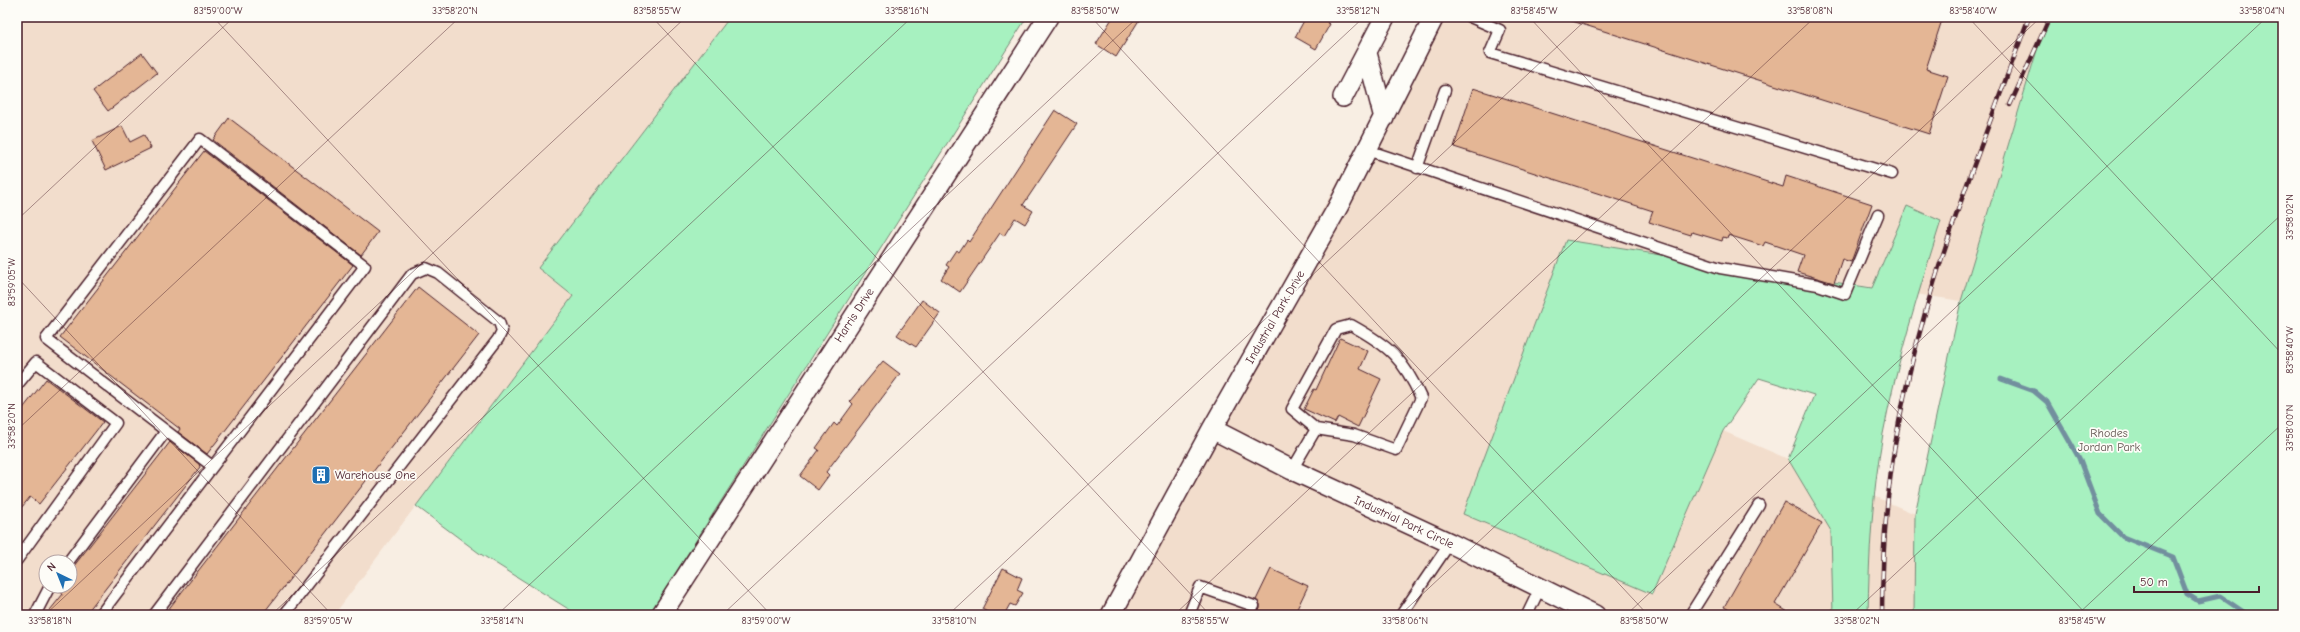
<svg xmlns="http://www.w3.org/2000/svg" width="2300" height="632" viewBox="0 0 2300 632" font-family="'Comic Neue',sans-serif">
	<style>
		.built { fill: #f2ddcc; fill-rule: evenodd }
		.green { fill: #a7f1c0; stroke: #788876 }
		.lines { fill: none; stroke-linecap: round; stroke-linejoin: round }
		.stream { stroke: #728f9e; stroke-width: 5 }
		.building { fill: #e4b695; stroke: #4a1f2b }
		.lane-casing { stroke: #4a1f2b; stroke-width: 13 }
		.street-casing { stroke: #4a1f2b; stroke-width: 22 }
		.lane { stroke: #fdfcf7; stroke-width: 10 }
		.street { stroke: #fdfcf7; stroke-width: 19 }
		.rail-casing { stroke: #4a1f2b; stroke-width: 4.5 }
		.rail { stroke: #fdfcf7; stroke-width: 3; stroke-dasharray: 9; stroke-linecap: butt }
		.ticks { fill: none; stroke: #4a1f2b; stroke-width: 1; stroke-opacity: 0.45 }
		.labels { text-anchor: middle; stroke-width: 3.5; stroke-linejoin: round; paint-order: stroke }
		.street-label { font-size: 12px; fill: #4a1f2b; stroke: #fdfcf7 }
		.park-label { font-size: 12px; fill: #615450; stroke: #fdfcf7 }
		.poi-label { font-size: 12px; fill: #4a1f2b; stroke: #fdfcf7; text-anchor: start }
		.neatline { fill: none; stroke: #4a1f2b; stroke-width: 1.5 }
		.ticks-label { font-size: 10px; text-anchor: middle; fill: #4a1f2b }
	</style>
	<rect width="100%" height="100%" fill="#f8eee3"/>
	<filter id="ink" filterUnits="userSpaceOnUse"><feTurbulence type="fractalNoise" baseFrequency=".025" numOctaves="2"/><feDisplacementMap in="SourceGraphic" scale="8" xChannelSelector="R" yChannelSelector="G"/><feConvolveMatrix kernelMatrix="1 2 1 2 8 2 1 2 1" color-interpolation-filters="sRGB"/></filter>
	<g filter="url(#ink)">
		<path class="built" d="M17,17H730L538,268L573,296L334,615H17ZM46,562H70V586H46Z
			M1425,17H2047L1961,301L1566,240L1652,594L1723,431L1915,514L1914,615H1098L1387,93Z"/>
		<path class="green" d="M730,17H1027L649,615H578L479,553L416,506L573,296L538,268Z
			M2047,17H2283V615H1914L1915,514L1961,301Z
			M1907,206L1941,221C1919,291 1897,361 1883,434C1872,494 1869,555 1868,615H1833L1831,531L1788,459L1814,395L1759,378L1723,431L1652,594L1463,514L1566,240L1872,288Z"/>
		<g class="lines">
			<path class="stream" d="M2001,379L2034,391L2047,402L2079,458L2100,514L2123,537L2173,557L2187,594L2198,601L2220,596L2248,615"/>
		</g>
		<path class="building" d="M1113,17H1141L1116,57L1096,44Z
			M1306,17H1331L1327,23L1330,24L1316,49L1295,37Z
			M1569,17H1943L1926,69L1948,76L1929,134L1569,20Z
			M142,53L157,73L108,111L93,91Z
			M1473,88L1783,187L1786,176L1872,204L1851,262L1842,259L1834,283L1797,272L1803,255L1765,242L1763,246L1728,235L1727,238L1723,237L1722,241L1692,232L1691,235L1649,222L1653,211L1454,147Z
			M1055,110L1077,124L1023,205L1033,211L1025,224L1015,218L1004,236L1000,233L960,292L941,279L949,267L946,265L956,250L959,252L967,240L969,242Z
			M229,118L378,232L361,255L213,140Z
			M122,126L130,142L144,135L151,148L106,170L92,141Z
			M204,151L353,265L207,454L178,432L180,429L60,337Z
			M418,287L479,335L262,615H164Z
			M922,300L940,313L916,347L897,335Z
			M1340,338L1368,351L1360,369L1381,379L1358,427L1338,417L1335,423L1304,409L1314,389L1316,390Z
			M883,361L900,374L826,472L829,475L818,490L800,476L819,450L816,448L834,423L837,426L853,404L850,401Z
			M46,379L103,422L39,504L30,497L17,513V416Z
			M170,442L199,464L200,467L85,615H46L63,594L56,589V586H70V571Z
			M1784,502L1822,523L1775,604L1793,615H1739L1724,607Z
			M1003,568L1022,578L1017,590L1023,593L1015,606L1010,604L1004,615H993L982,609Z
			M1271,569L1308,586L1294,615H1249L1251,612H1256L1260,609V604L1256,600Z"/>
		<g class="lines">
			<defs>
				<path id="lane" d="M1470,17L1500,30L1490,53L1892,174
					M1367,150L1720,268L1818,285L1845,294L1878,215
					M1417,168L1445,90
					M17,385L36,362L116,423L17,560
					M1292,470L1316,429L1292,409L1336,329L1351,325C1389,346 1403,358 1421,398L1396,450L1354,435L1316,429
					M68,562L166,431
					M35,615L50,586
					M100,615L365,266L200,139L46,339L212,466
					M154,615L412,274L426,268L438,273L499,322L502,331L498,339L284,615
					M1189,615L1200,587L1254,606
					M1401,615L1450,543
					M1527,615L1540,588
					M1690,615L1759,505"/>
				<path id="street" d="M1367,53L1384,118
					M1343,97L1385,17
					M1212,429L1292,470L1450,543L1595,615
					M661,615L1048,17
					M1111,615L1212,429L1339,205L1434,17"/>
			</defs>
			<use href="#lane" class="lane-casing"/>
			<use href="#street" class="street-casing"/>
			<use href="#lane" class="lane"/>
			<use href="#street" class="street"/>
			<defs>
				<path id="rail" d="M2010,105L2050,17
					M1882,615C1882,576 1884,536 1888,497C1905,331 1972,172 2029,17"/>
			</defs>
			<use href="#rail" class="rail-casing"/>
			<use href="#rail" class="rail"/>
		</g>
	</g>
	<path class="ticks" d="M213,17L771,615M652,17L1210,615M1091,17L1648,615M1529,17L2087,615M1968,17L2283,355M17,220L234,17M17,277L332,615M17,430L460,17M45,615L686,17M271,615L912,17M497,615L1138,17M722,615L1364,17M948,615L1589,17M1174,615L1815,17M1400,615L2041,17M1626,615L2267,17M1851,615L2283,213M2077,615L2283,423"/>
	<defs>
		<symbol id="building-square" viewBox="-11 -11 22 22"><rect x="-9" y="-9" width="18" height="18" rx="4" fill="#1f6fb2" stroke="#fdfcf7"/><path d="M-4-6H4V6H1V3H-1V6H-4ZM-2.5-4.3h1.7v1.8h-1.7ZM.8-4.3h1.7v1.8H.8ZM-2.5-1h1.7V.8h-1.7ZM.8-1h1.7V.8H.8Z" fill="#fff"/></symbol>
	</defs>
	<g fill-rule="evenodd">
		<use href="#building-square" x="310" y="464" width="22" height="22"/>
	</g>
	<g class="labels">
		<g class="street-label">
			<text transform="translate(854 315) rotate(-57)" y="4">Harris Drive</text>
			<text transform="translate(1275 317) rotate(-60)" y="4">Industrial Park Drive</text>
			<text transform="translate(1404 522) rotate(25)" y="4">Industrial Park Circle</text>
		</g>
		<g class="park-label">
			<text x="2109" y="437">Rhodes<tspan x="2109" dy="14">Jordan Park</tspan></text>
		</g>
		<g class="poi-label">
			<text x="335" y="479">Warehouse One</text>
		</g>
	</g>
	<rect width="2300" height="632" fill="none" stroke="#fdfcf7" stroke-width="44"/>
	<g transform="translate(58 574) rotate(317)"><circle r="19" fill="#fdfcf7" stroke="#b5a4a5"/>
	<path d="M0-3L7 15L0 10L-7 15Z" fill="#1f6fb2"/>
	<text y="-6" font-size="11" font-weight="bold" text-anchor="middle" fill="#4a1f2b">N</text>
	</g>
	<path d="M2134 586v6h125v-6" fill="none" stroke="#4a1f2b" stroke-width="2"/>
	<text x="2140" y="586" font-size="12" fill="#4a1f2b" stroke="#fdfcf7" stroke-width="3" paint-order="stroke">50 m</text>
	<rect x="22" y="22" width="2256" height="588" class="neatline"/>
	<g class="ticks-label">
		<text x="218" y="14">83°59'00"W</text>
		<text x="455" y="14">33°58'20"N</text>
		<text x="657" y="14">83°58'55"W</text>
		<text x="907" y="14">33°58'16"N</text>
		<text x="1095" y="14">83°58'50"W</text>
		<text x="1358" y="14">33°58'12"N</text>
		<text x="1534" y="14">83°58'45"W</text>
		<text x="1810" y="14">33°58'08"N</text>
		<text x="1973" y="14">83°58'40"W</text>
		<text x="2262" y="14">33°58'04"N</text>
		<text transform="translate(2289 217) rotate(-90)" y="4">33°58'02"N</text>
		<text transform="translate(11 282) rotate(-90)" y="4">83°59'05"W</text>
		<text transform="translate(2289 350) rotate(-90)" y="4">83°58'40"W</text>
		<text transform="translate(11 426) rotate(-90)" y="4">33°58'20"N</text>
		<text transform="translate(2289 428) rotate(-90)" y="4">33°58'00"N</text>
		<text x="50" y="624">33°58'18"N</text>
		<text x="328" y="624">83°59'05"W</text>
		<text x="502" y="624">33°58'14"N</text>
		<text x="766" y="624">83°59'00"W</text>
		<text x="954" y="624">33°58'10"N</text>
		<text x="1205" y="624">83°58'55"W</text>
		<text x="1405" y="624">33°58'06"N</text>
		<text x="1644" y="624">83°58'50"W</text>
		<text x="1857" y="624">33°58'02"N</text>
		<text x="2082" y="624">83°58'45"W</text>
	</g>
</svg>
